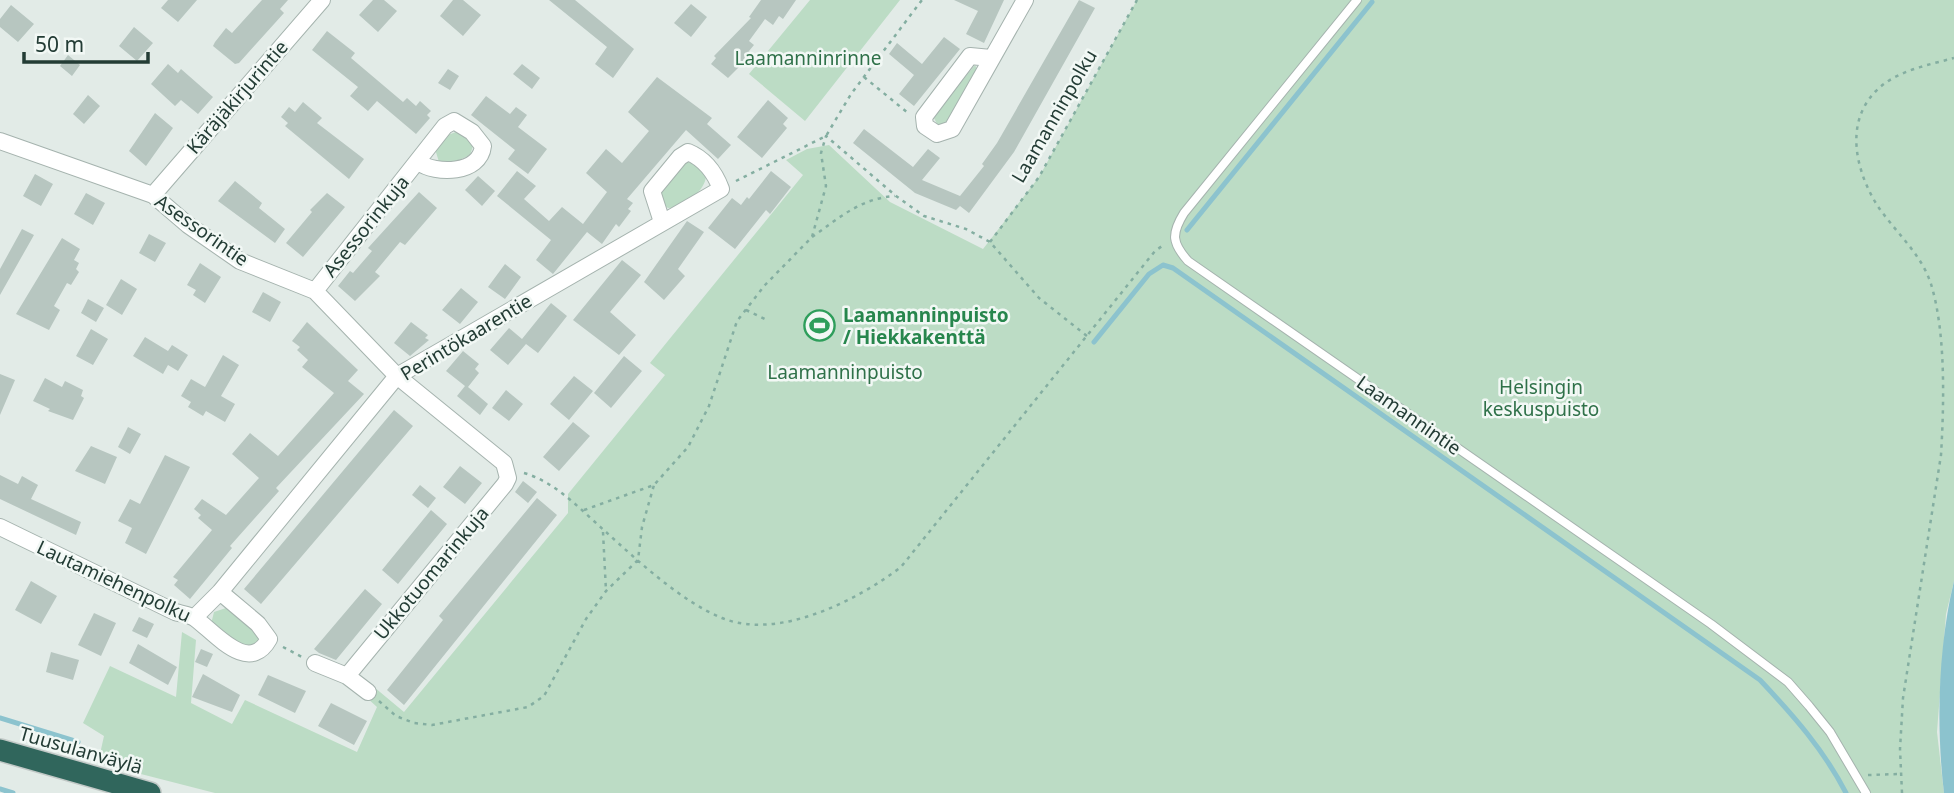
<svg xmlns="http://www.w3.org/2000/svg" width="1954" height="793" viewBox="0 0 1954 793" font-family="'Noto Sans',sans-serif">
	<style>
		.green { fill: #bcdcc5 }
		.water { fill: #8cc3ce }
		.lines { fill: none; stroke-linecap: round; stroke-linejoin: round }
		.stream { stroke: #8cc3ce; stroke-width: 5 }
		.building { fill: #b7c6c0 }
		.lane-casing { stroke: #a5b3ae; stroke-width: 10 }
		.street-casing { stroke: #a5b3ae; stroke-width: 18 }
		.highway-casing { stroke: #c1c8c6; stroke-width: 24 }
		.path { stroke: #84aea1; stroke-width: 2.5; stroke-dasharray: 3.5 5; stroke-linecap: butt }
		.lane { stroke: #fff; stroke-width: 8 }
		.street { stroke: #fff; stroke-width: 16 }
		.highway { stroke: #30665c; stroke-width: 21 }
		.labels { text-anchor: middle; stroke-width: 5; stroke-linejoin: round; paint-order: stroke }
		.park-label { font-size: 19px; fill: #2f7149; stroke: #f2f8f5 }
		.street-label { font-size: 19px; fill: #233c35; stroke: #f2f8f5 }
		.leisure-label { font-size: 19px; font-weight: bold; fill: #27864d; stroke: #f2f8f5; text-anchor: start }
	</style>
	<rect width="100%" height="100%" fill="#e2ebe7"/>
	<path class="green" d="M810,0H900L805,121L749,74Z
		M1137,0H1954V581L1946,614L1937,732L1944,793H215L98,763L104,736L83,723L110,666L176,697L182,632L196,640L191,703L232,724L245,700L357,752L377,707L366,697L374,687L404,712L568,513V494L665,375L650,363L803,175L786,160L807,149L829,145L890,202L983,249L1039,177Z
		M975,65L977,69L945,125L938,126L933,116Z
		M456,132L466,135L473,146L470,155L450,164L439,162L435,149L445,136Z
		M687,162C728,168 693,207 668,208L661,203L660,189L681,163Z
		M226,608L262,636L255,648L233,643L211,624L214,612Z"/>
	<path class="water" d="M1954,581V793H1944C1936,726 1938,647 1954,581Z"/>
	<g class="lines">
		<path class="stream" d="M1187,230L1372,2
			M1094,342L1149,274L1163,265L1173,268L1760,680C1793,715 1824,750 1846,793
			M0,718L78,742
			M0,789L13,793"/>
	</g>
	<path class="building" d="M168,0H197L178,22L161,8Z
		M262,0H288L280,9L284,13L239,63L235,64L213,46L215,42L226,28L232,33Z
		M373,0H384L397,11L378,32L359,15Z
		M453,0H463L481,15L463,36L440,16Z
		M549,0H575L634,49L613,78L595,64L607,47Z
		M761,0H796L783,19L779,16L773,25L765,19L749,41L754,45L749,51L752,54L728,78L711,64L716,58L714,56L751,18L749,17Z
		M954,0H1004L984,43L966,34L978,11Z
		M1079,0L1095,8L1014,152L969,213L960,206L956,210L915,193L853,143L864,129L913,167L928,149L940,158L922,180L960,196L984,166L982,164L997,143Z
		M691,4L707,17L691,37L674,23Z
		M11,5L34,24L18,42L0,27V19Z
		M134,27L153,43L137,61L119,46Z
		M327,31L355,53L351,58L403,102L407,98L416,106L420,101L431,111L427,115L430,118L416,134L377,101L368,111L350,96L358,87L312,50Z
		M944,37L960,49L914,106L899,94L914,75L889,54L897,43L922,64Z
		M68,55L80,65L72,76L60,66Z
		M168,64L178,73L181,69L213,97L198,114L181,100L175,106L151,84Z
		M522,64L540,78L532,89L513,74Z
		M448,69L459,76L450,90L438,83Z
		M657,77L712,118L707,124L731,145L718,159L686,130L627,199L633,203L628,209L631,211L619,227L616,224L602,244L587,232L553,274L536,260L551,240L497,196L517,171L536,186L524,199L549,221L562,207L583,224L607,192L586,173L606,149L622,163L649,131L628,112Z
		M88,95L100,106L84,124L73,114Z
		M486,96L510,114L516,107L527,115L518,127L547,149L528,174L508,159L515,150L471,115Z
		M768,100L788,118L783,124L787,128L762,158L737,137Z
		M303,102L322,118L317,123L364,159L349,179L285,126L288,123L281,117L289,107L295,112Z
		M155,113L173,128L146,166L129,151Z
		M771,171L791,187L770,214L766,210L735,249L708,228L732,198L741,205L747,197L749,199Z
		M35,174L53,184L41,206L23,196Z
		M478,176L495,191L482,206L465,190Z
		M235,181L262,203L259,208L285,229L275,243L218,201Z
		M419,192L437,208L405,245L400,242L375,272L380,276L355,301L338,286L350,271L353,273L372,251L368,248Z
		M86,193L105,203L93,225L74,214Z
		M327,193L345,207L303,257L286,243L312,212L310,210Z
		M687,221L704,232L678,269L685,276L664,300L644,282Z
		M22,229L34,235L0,295V269Z
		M149,234L166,243L155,262L139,253Z
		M62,238L80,249L74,260L79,263L76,269L79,272L71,285L67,283L54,306L60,310L49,330L16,314Z
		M622,260L641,275L610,312L636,335L619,355L573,320Z
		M200,263L221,277L205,303L193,295L196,290L187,285Z
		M505,264L521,277L505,299L488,287Z
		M121,279L137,289L122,315L106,305Z
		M461,288L478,302L460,324L442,310Z
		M263,292L281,302L270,322L252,312Z
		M88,299L104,308L96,322L81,313Z
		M551,303L567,316L538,353L526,344L508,365L490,350L509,328L522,339Z
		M307,322L358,370L348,381L364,394L276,488L279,491L230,546L232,548L190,599L174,585L178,580L173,577L212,530L198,518L201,515L194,509L202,499L226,515L259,478L232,454L250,433L278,456L334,393L302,367L308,360L297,350L300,347L292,341Z
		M411,322L428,335L425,338L429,340L410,356L394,343Z
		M91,329L108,339L93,365L76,356Z
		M145,337L168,351L172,345L188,355L178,371L168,365L163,374L133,356Z
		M463,351L479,364L475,369L479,373L468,387L488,404L480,415L457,396L465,386L446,371Z
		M223,355L239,365L221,396L235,404L225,422L206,411L203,416L188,407L191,402L181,396L191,379L205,387Z
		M624,356L642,371L611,408L594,393Z
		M0,374L15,380L0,415Z
		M574,376L593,391L569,420L550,404Z
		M45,378L62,387L65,381L83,390L81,396L84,398L73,420L48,411L50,409L33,401Z
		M506,390L523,404L509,421L492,408Z
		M394,410L413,426L261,604L244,589Z
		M573,422L590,436L559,471L543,457Z
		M128,427L141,434L130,454L118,447Z
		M91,446L117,457L105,484L75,471Z
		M165,455L190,467L146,554L125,543L132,528L118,521L130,499L140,504Z
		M460,466L482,483L465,504L443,487Z
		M0,475L18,484L22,476L38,485L31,499L81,522L76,535L0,499Z
		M523,481L537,492L528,503L515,492Z
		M420,485L436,498L428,508L412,495Z
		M537,498L557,515L404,705L387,690L443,620L439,616Z
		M431,510L447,524L398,584L382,570Z
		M31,581L57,596L41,624L15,610Z
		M365,589L382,604L336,660L319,653L314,649Z
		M94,613L116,623L101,656L78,645Z
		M139,617L154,624L147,638L132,631Z
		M138,644L177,667L168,685L129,663Z
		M201,649L213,654L207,667L195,662Z
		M51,652L79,660L73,680L46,672Z
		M203,674L240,695L232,712L192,697Z
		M268,675L306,691L295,713L258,695Z
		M331,703L367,721L354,745L318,726Z"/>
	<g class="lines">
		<defs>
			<path id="lane" d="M1357,0L1184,213C1171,234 1172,243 1188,261L1711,624L1788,682L1809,706L1830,732L1866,793"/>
			<path id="street" d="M991,58L970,56L924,117L925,126L937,134L952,129L1025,0
				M0,141L153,195L188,225L240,261L315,291L397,376L504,463L508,478L505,484L347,676
				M153,195L322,0
				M315,291L445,126L454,121L472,132L483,146C480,174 436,175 418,162
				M0,527L175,612C182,614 191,615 196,619C216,634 249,675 269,639L258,624L220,592
				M195,617L220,592L397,376L721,189C715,173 705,159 688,152L680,157L652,191L662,222
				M315,663L347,676L368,692"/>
			<path id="highway" d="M0,750L150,793"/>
		</defs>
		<use href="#lane" class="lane-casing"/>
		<use href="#street" class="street-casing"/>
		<use href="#highway" class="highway-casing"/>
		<path class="path" d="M864,77L908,113
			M736,181L826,136L851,94L922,0
			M812,237C839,218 861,198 895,196
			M990,242L1039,177L1137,0
			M746,310L765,319
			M524,473C556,482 582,511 606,532C638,561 682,602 722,618C778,641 858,600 901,567L1155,251L1165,244
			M584,510L654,485L688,447L709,406L737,321L765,285L812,237L826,186L821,153L826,136L896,196L924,216L966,229L990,242L1039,298L1087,336
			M603,532L606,591
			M283,647L302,657
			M379,701L396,716L414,723L432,725L528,707L544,696L586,619L606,591L638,560L642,527L654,485
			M1868,775L1900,774
			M1902,793L1900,749L1903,698L1941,455C1944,404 1946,333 1931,284C1921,253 1895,232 1877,205C1856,171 1844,123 1876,91C1895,71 1928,65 1954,58"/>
		<use href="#lane" class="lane"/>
		<use href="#street" class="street"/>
		<use href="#highway" class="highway"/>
	</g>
	<defs>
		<symbol id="stadium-ring" viewBox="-11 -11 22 22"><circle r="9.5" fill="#f2f8f5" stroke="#2e9e5b" stroke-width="1.5"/><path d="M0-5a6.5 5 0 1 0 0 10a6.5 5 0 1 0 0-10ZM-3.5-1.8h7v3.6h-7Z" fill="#2e9e5b"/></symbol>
	</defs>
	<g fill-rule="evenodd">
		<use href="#stadium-ring" x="802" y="308" width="35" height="35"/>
	</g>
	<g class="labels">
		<g class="park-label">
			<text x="808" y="65">Laamanninrinne</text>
			<text x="845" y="379">Laamanninpuisto</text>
			<text x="1541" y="394">Helsingin<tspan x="1541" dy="22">keskuspuisto</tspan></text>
		</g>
		<g class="street-label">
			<text transform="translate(237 97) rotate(-49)" y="7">Käräjäkirjurintie</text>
			<text transform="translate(1054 116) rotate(-60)" y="7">Laamanninpolku</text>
			<text transform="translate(366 226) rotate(-51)" y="7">Asessorinkuja</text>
			<text transform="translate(202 230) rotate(35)" y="7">Asessorintie</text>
			<text transform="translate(466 337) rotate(-31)" y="7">Perintökaarentie</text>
			<text transform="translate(1409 415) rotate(35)" y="7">Laamannintie</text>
			<text transform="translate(431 573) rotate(-50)" y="7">Ukkotuomarinkuja</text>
			<text transform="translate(114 581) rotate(25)" y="7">Lautamiehenpolku</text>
			<text transform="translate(81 750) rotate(16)" y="7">Tuusulanväylä</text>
		</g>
		<g class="leisure-label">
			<text x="843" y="322">Laamanninpuisto<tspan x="843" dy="22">/ Hiekkakenttä</tspan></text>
		</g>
	</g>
	<path d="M24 52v10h124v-10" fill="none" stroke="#233c35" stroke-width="3.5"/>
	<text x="35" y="52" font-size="21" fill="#233c35" stroke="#f2f8f5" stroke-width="5" paint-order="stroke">50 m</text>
</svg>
